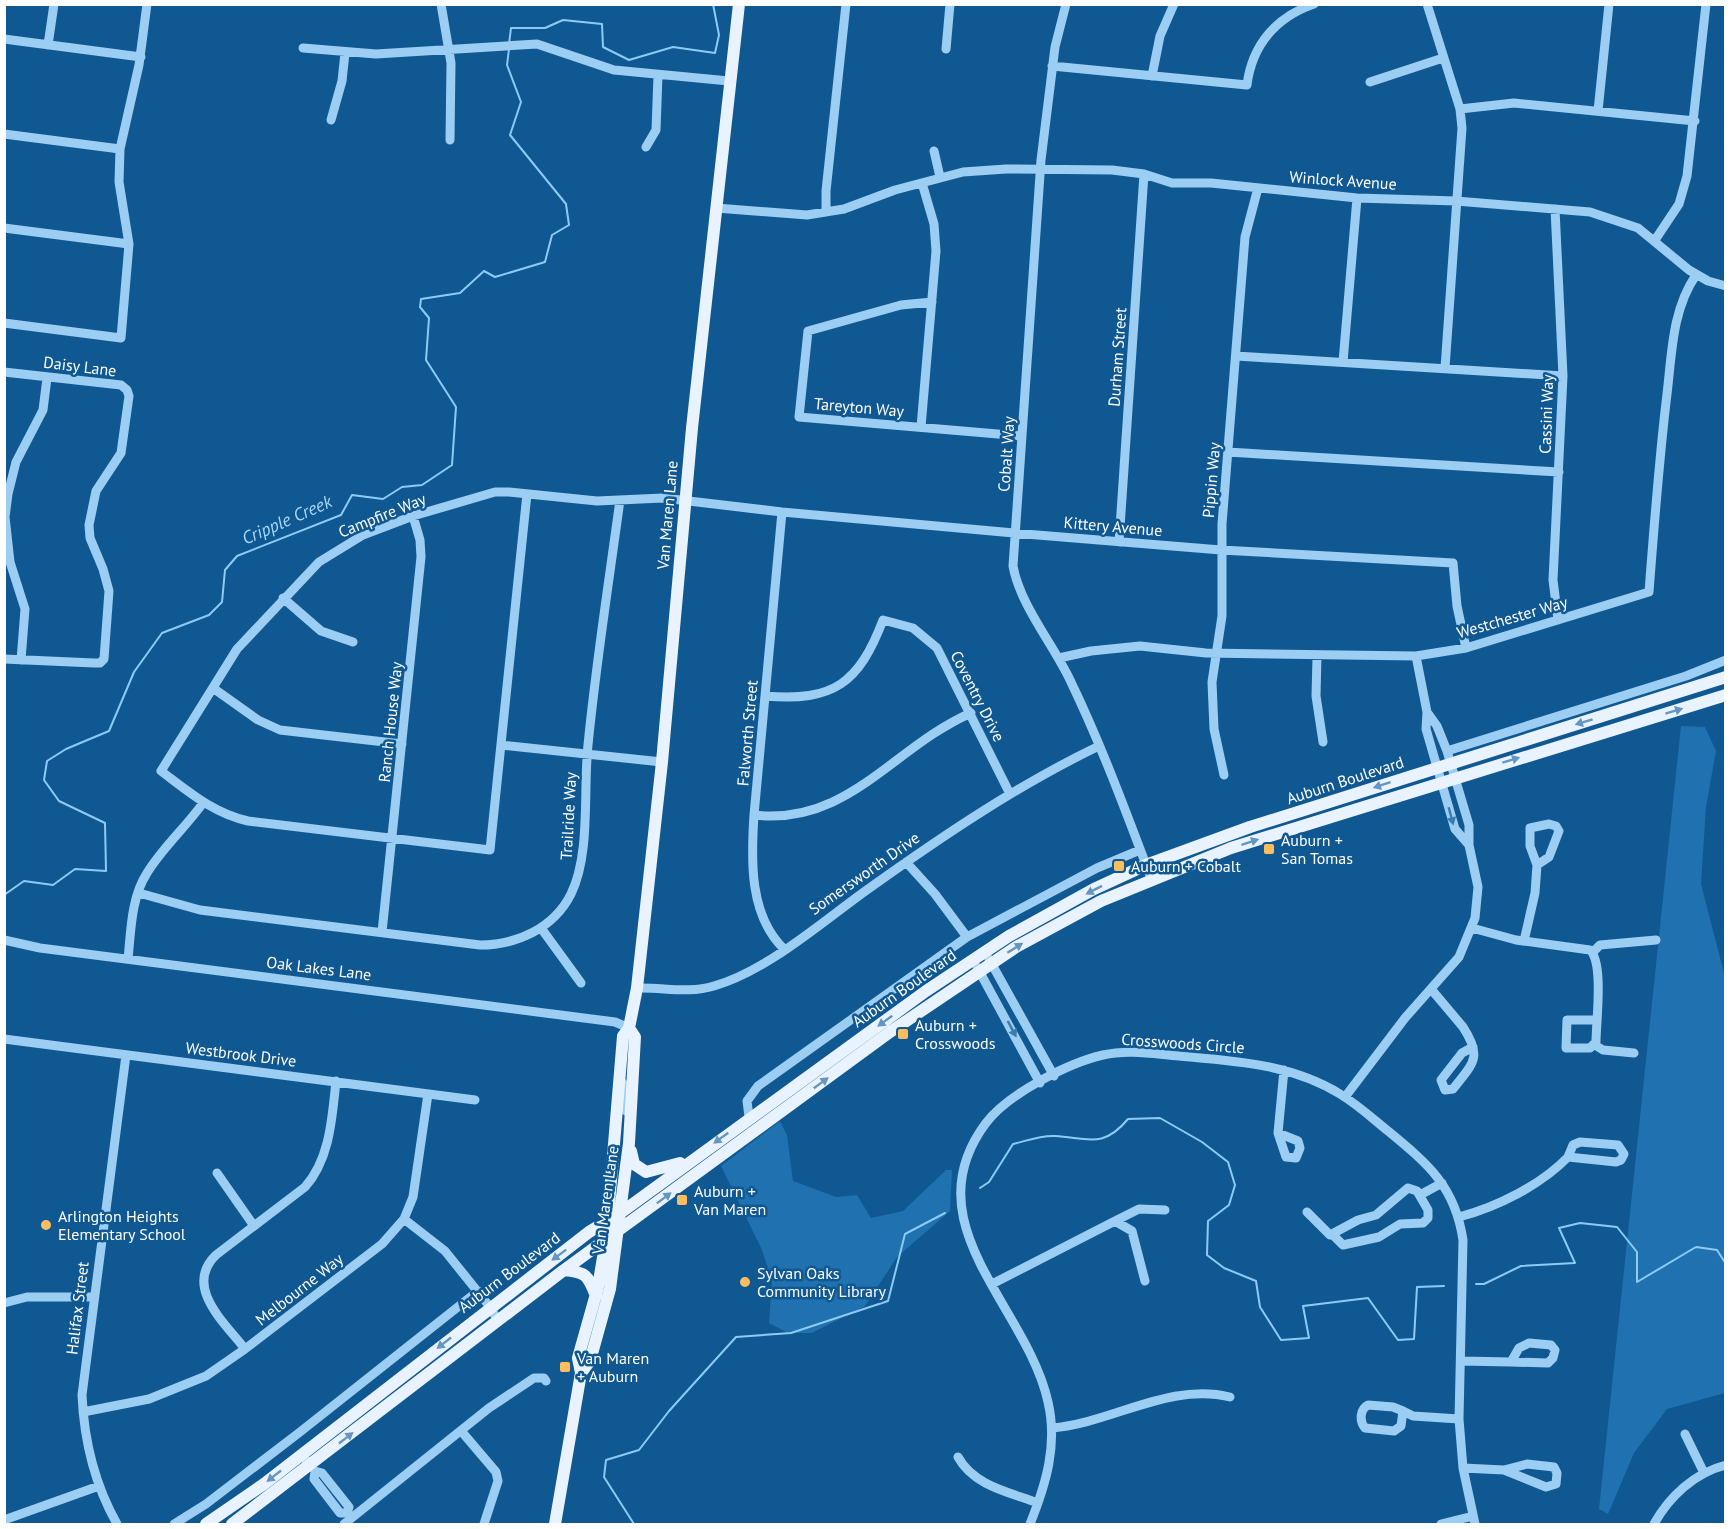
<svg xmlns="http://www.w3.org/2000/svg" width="1730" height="1529" viewBox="0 0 1730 1529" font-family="'PT Sans',sans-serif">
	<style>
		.green { fill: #1f71af }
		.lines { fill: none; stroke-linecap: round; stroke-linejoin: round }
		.stream { stroke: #8dcbf7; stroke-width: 2 }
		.minor { stroke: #9ccdf3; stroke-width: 9 }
		.major { stroke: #e8f3ff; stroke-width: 12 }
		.oneway { fill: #6696be }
		.oneway2 { fill: #3a7baf }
		.poi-dot { fill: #ffbd5e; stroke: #105892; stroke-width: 2 }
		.labels { text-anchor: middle; stroke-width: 5; stroke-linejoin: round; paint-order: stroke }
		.street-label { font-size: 16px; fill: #fff; stroke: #105892 }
		.poi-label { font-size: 16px; fill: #fff; stroke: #105892; text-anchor: start }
		.water-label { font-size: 18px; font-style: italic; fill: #a8d7fa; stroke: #105892 }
	</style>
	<rect width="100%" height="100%" fill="#105892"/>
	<path class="green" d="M1681,726L1705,727L1716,751L1706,807L1701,884L1726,981L1725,1393L1667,1409L1634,1453L1608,1514L1599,1509Z
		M780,1121L787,1135L793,1181L836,1197L857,1195L871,1218L903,1211L946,1170H952L950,1211L897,1257L865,1306L812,1333H788L769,1323L772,1281L762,1250L721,1166Z"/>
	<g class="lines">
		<path class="stream" d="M509,44L511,28H545L563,20L602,24L603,47L629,60L673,47L715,53L719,35L713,4
			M4,895L24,881L53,885L75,869L106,871L105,823L59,801L44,780L47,761L66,749L109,731L134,672L162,633L209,615L222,602L225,570L237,556L341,515L352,495L383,499L402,487L422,485L452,465L456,407L426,360L429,318L420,307L421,299L460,293L484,271L495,277L545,262L552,235L569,225L566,204L510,135L521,102L507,65L509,49
			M980,1188L989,1182L1013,1144C1026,1141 1041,1135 1055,1136C1088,1138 1103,1149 1128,1119L1160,1118L1202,1142L1228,1162L1235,1185L1229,1205L1208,1221L1207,1255L1224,1268L1256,1281L1260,1307L1281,1340L1309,1338L1303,1306L1368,1298L1398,1340L1414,1339L1417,1287L1444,1286
			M1476,1284H1484L1521,1266L1575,1263L1559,1228L1580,1223L1617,1227L1637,1252V1282L1696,1247L1717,1250L1726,1264
			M634,1524L604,1477L606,1460L639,1450L669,1411L736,1337L791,1333L888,1301L905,1234L945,1213"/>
		<path class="minor" d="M441,4L451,63L450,140
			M1066,4L1055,47L1041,160L1013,566C1020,605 1053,644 1070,680C1101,744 1126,812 1151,878
			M1427,4L1460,109L1462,128L1445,368
			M4,39L141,57
			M48,45L54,4
			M303,48L376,54L537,44L614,70L729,81
			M946,49L950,4
			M1052,66L1247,85C1252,45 1276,17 1314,4
			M1152,76L1160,36L1174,4
			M1370,82L1443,58
			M1460,109L1514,103L1695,121
			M1598,111L1609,4
			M331,120L342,81L345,53
			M4,134L120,149
			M646,147L656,130L658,75
			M934,151L940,177
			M716,208L807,215L844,209L895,190L963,172L1006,169L1112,170L1144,174L1172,183H1211L1357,198L1456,201L1590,212L1638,228L1689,270L1708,281L1726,286
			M1555,209L1563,376L1553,580L1558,620
			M826,212V191L846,4
			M4,228L129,244
			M1655,240L1679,204L1687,176L1706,4
			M932,302L901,305L808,331L799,417L1022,436
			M4,323L121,338L129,244L119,182L120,149L139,65L147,4
			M1236,356L1563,376
			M1343,362L1357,198
			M4,372L121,385L127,390L129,396L121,453L96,491L89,525L90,538L103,569L109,591L104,659L100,663H94L4,659
			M921,427L936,251L934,224L922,183
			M1228,452L1559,472
			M527,494L490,850L248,821C213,813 189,792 161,771L237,649L319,562L363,535L413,516L495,492H509L597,501L663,498L782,512L1014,533L1221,550L1453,563L1457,606L1466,648
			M782,512L754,815C751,860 749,915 784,949
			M1119,542L1144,174
			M283,598L321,631L353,642
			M1317,656L1316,696L1323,742
			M1416,656L1427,712L1426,729L1455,829L1469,845
			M1059,658L1091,651L1140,646L1206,653L1416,656L1466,648L1649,592C1654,526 1659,460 1667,394C1672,353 1672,310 1696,275
			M21,660L25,609L10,562L5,517L8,494L16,462L43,410L47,378
			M213,688L258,720L280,730L402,744
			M765,696C834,702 859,683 883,620L913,628L937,648L1010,794
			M501,745L662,762
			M1447,751L1686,676L1726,660
			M1224,775L1214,729L1212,682L1222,616V524L1245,237L1258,188
			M754,815C848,826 893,747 971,713
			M1549,824L1556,826L1559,831L1549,857L1537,865L1530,846V828Z
			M906,862L935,894L967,937
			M139,893L200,910L480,945C517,945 554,928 571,894C591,853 583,791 588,745C596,663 609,581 620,500
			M541,928L581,983
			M1472,928L1516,940L1590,950C1604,963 1596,1022 1596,1042L1590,1048H1566L1567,1020H1596
			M382,932L421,557L420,540L413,516
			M4,940L40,948L615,1022L629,1028
			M1524,941L1535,893L1537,865
			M1593,952L1600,945L1656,940
			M128,959C131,930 131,898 147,873C162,848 186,827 203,803
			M989,959L1054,1076
			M977,967L1040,1083
			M637,988C663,987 688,994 714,986C769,970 824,920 871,887C944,835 1018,785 1099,746
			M1431,989L1463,1027C1483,1058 1473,1063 1453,1089L1445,1090L1441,1080L1462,1053L1473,1047
			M4,1039L475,1100
			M1595,1045L1603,1050L1634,1053
			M620,1080L626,1087V1111
			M1345,1097L1405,1018L1459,957L1475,918L1478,887L1469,845V825L1447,751L1437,726L1427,712
			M749,1117L747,1101L758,1086L967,937L1097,868L1140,850
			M1278,1133L1298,1141L1300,1148L1296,1158L1286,1157Z
			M1278,1133L1284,1070
			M1580,1142L1618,1145L1624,1154L1621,1160L1616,1162L1568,1157L1573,1145Z
			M217,1173L254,1226
			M1420,1195L1442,1183
			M1307,1212L1330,1235L1332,1234L1358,1220L1376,1215L1408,1188L1417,1191L1428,1210V1218L1423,1223L1400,1224L1379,1237L1343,1245L1332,1234
			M1459,1217C1497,1207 1541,1185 1568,1157
			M404,1219L445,1251L490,1307L498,1321
			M1115,1221L1139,1209L1165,1210
			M992,1284L1115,1221L1132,1231L1145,1281
			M4,1303L27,1297H93
			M1529,1343L1551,1345L1555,1350L1553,1358L1548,1363L1511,1362L1519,1348Z
			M245,1349C225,1323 183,1287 216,1255L305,1187C330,1159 332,1118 336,1081
			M1461,1361L1511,1362
			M1368,1405L1393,1407L1403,1411L1401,1426L1394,1431L1365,1428C1359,1421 1360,1409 1368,1405Z
			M1403,1411L1413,1416L1459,1419
			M83,1412L149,1399L206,1376L245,1349L382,1244L404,1219L413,1197L428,1094
			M1052,1428C1112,1423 1169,1382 1230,1397
			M462,1432L496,1472L498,1481L484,1524
			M1685,1434L1704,1473
			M302,1455L315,1471L322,1473L349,1507L347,1513L351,1518
			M958,1457C974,1486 1009,1492 1038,1503
			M1527,1464L1554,1467L1557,1473L1556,1484L1546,1487L1504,1470Z
			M1463,1468L1504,1470
			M315,1471L314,1479L340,1513H347
			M4,1520L99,1486
			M117,1524C95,1485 84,1440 82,1395L126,1055
			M174,1524L206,1504L300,1432L478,1291
			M344,1524L489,1408L534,1378H544L546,1381
			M1030,1524C1046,1484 1058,1445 1048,1402C1027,1306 910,1224 986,1123C1008,1094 1068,1063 1103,1055C1128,1049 1154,1054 1179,1056C1235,1061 1291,1064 1340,1094C1358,1105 1372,1118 1388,1131C1428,1164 1455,1186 1463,1240L1459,1419L1463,1468L1475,1524
			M1441,1524L1473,1516
			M1654,1524C1669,1497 1694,1473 1726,1465"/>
		<path class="major" d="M631,1151L634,1164L646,1172L680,1163
			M564,1270C587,1272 588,1276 596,1296
			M581,1373L590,1361L610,1289L629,1143L635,1037L629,1028
			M206,1524L264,1484L589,1232L619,1214L926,991L1009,936L1094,889L1146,865L1250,827L1726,677
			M232,1524L564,1270L890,1032L1016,947L1101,901L1231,848L1726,695
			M555,1524L581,1373L578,1358L598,1287L606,1240L623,1036L629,1028L637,988L662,762L692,428L739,4"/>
	</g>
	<defs><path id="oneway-solid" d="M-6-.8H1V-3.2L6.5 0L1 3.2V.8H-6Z" transform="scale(1.5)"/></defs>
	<g class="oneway">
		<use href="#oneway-solid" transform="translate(1674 711) rotate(-17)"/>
		<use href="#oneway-solid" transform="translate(1584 722) rotate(163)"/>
		<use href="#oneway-solid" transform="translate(1511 760) rotate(-17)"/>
		<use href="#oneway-solid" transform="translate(1382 785) rotate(162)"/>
		<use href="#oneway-solid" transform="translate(1250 842) rotate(-18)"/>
		<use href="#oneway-solid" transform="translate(1094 890) rotate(153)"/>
		<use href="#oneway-solid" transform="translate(1015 948) rotate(-32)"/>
		<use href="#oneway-solid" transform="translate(885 1021) rotate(144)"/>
		<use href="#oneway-solid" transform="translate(821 1083) rotate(-36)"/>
		<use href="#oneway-solid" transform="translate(721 1138) rotate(144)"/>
		<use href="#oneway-solid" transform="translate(664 1198) rotate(-37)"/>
		<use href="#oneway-solid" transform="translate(559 1255) rotate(143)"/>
		<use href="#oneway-solid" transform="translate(444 1343) rotate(142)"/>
		<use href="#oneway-solid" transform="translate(346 1438) rotate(-38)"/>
		<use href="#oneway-solid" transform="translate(274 1476) rotate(142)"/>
	</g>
	<g class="oneway2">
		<use href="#oneway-solid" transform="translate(1451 816) rotate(75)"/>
		<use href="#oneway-solid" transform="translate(1012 1029) rotate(62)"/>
	</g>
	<g class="poi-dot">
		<rect x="1263" y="843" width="12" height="12" rx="3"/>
		<rect x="1113" y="860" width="12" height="12" rx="3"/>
		<rect x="897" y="1028" width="12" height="12" rx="3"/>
		<rect x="676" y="1194" width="12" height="12" rx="3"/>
		<circle cx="46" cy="1225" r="6"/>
		<circle cx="745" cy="1282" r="6"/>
		<rect x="559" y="1361" width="12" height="12" rx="3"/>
	</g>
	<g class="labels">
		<g class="street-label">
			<text transform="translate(1343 180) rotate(4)" y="6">Winlock Avenue</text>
			<text transform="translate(1117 357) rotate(-86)" y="6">Durham Street</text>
			<text transform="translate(80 366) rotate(7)" y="6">Daisy Lane</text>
			<text transform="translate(859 407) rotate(5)" y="6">Tareyton Way</text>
			<text transform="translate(1546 414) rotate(-88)" y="6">Cassini Way</text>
			<text transform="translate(1006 454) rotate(-86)" y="6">Cobalt Way</text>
			<text transform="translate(1211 480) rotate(-85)" y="6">Pippin Way</text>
			<text transform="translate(382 515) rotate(-22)" y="6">Campfire Way</text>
			<text transform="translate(667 515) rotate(-85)" y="6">Van Maren Lane</text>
			<text transform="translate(1113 526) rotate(5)" y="6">Kittery Avenue</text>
			<text transform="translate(1512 617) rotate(-16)" y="6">Westchester Way</text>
			<text transform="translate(978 696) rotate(63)" y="6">Coventry Drive</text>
			<text transform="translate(390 722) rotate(-84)" y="6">Ranch House Way</text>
			<text transform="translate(747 733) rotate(-85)" y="6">Falworth Street</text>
			<text transform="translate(1345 780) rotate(-18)" y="6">Auburn Boulevard</text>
			<text transform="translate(568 816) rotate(-87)" y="6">Trailride Way</text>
			<text transform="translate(864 873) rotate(-35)" y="6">Somersworth Drive</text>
			<text transform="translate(319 968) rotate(7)" y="6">Oak Lakes Lane</text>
			<text transform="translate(904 988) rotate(-35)" y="6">Auburn Boulevard</text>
			<text transform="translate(1183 1043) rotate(4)" y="6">Crosswoods Circle</text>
			<text transform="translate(241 1054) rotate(7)" y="6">Westbrook Drive</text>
			<text transform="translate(605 1200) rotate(-82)" y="6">Van Maren Lane</text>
			<text transform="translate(509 1272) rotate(-37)" y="6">Auburn Boulevard</text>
			<text transform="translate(299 1289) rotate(-38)" y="6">Melbourne Way</text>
			<text transform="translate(77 1308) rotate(-83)" y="6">Halifax Street</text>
		</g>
		<g class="poi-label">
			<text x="1281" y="846">Auburn +<tspan x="1281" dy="18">San Tomas</tspan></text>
			<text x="1131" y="872">Auburn + Cobalt</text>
			<text x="915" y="1031">Auburn +<tspan x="915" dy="18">Crosswoods</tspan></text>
			<text x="694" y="1197">Auburn +<tspan x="694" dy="18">Van Maren</tspan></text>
			<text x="58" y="1222">Arlington Heights<tspan x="58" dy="18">Elementary School</tspan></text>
			<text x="757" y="1279">Sylvan Oaks<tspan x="757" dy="18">Community Library</tspan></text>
			<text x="577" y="1364">Van Maren<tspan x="577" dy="18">+ Auburn</tspan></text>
		</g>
		<g class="water-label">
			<text transform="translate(287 520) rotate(-24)" y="6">Cripple Creek</text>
		</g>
	</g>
	<rect width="1730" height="1529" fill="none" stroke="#ffffff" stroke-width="12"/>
</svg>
